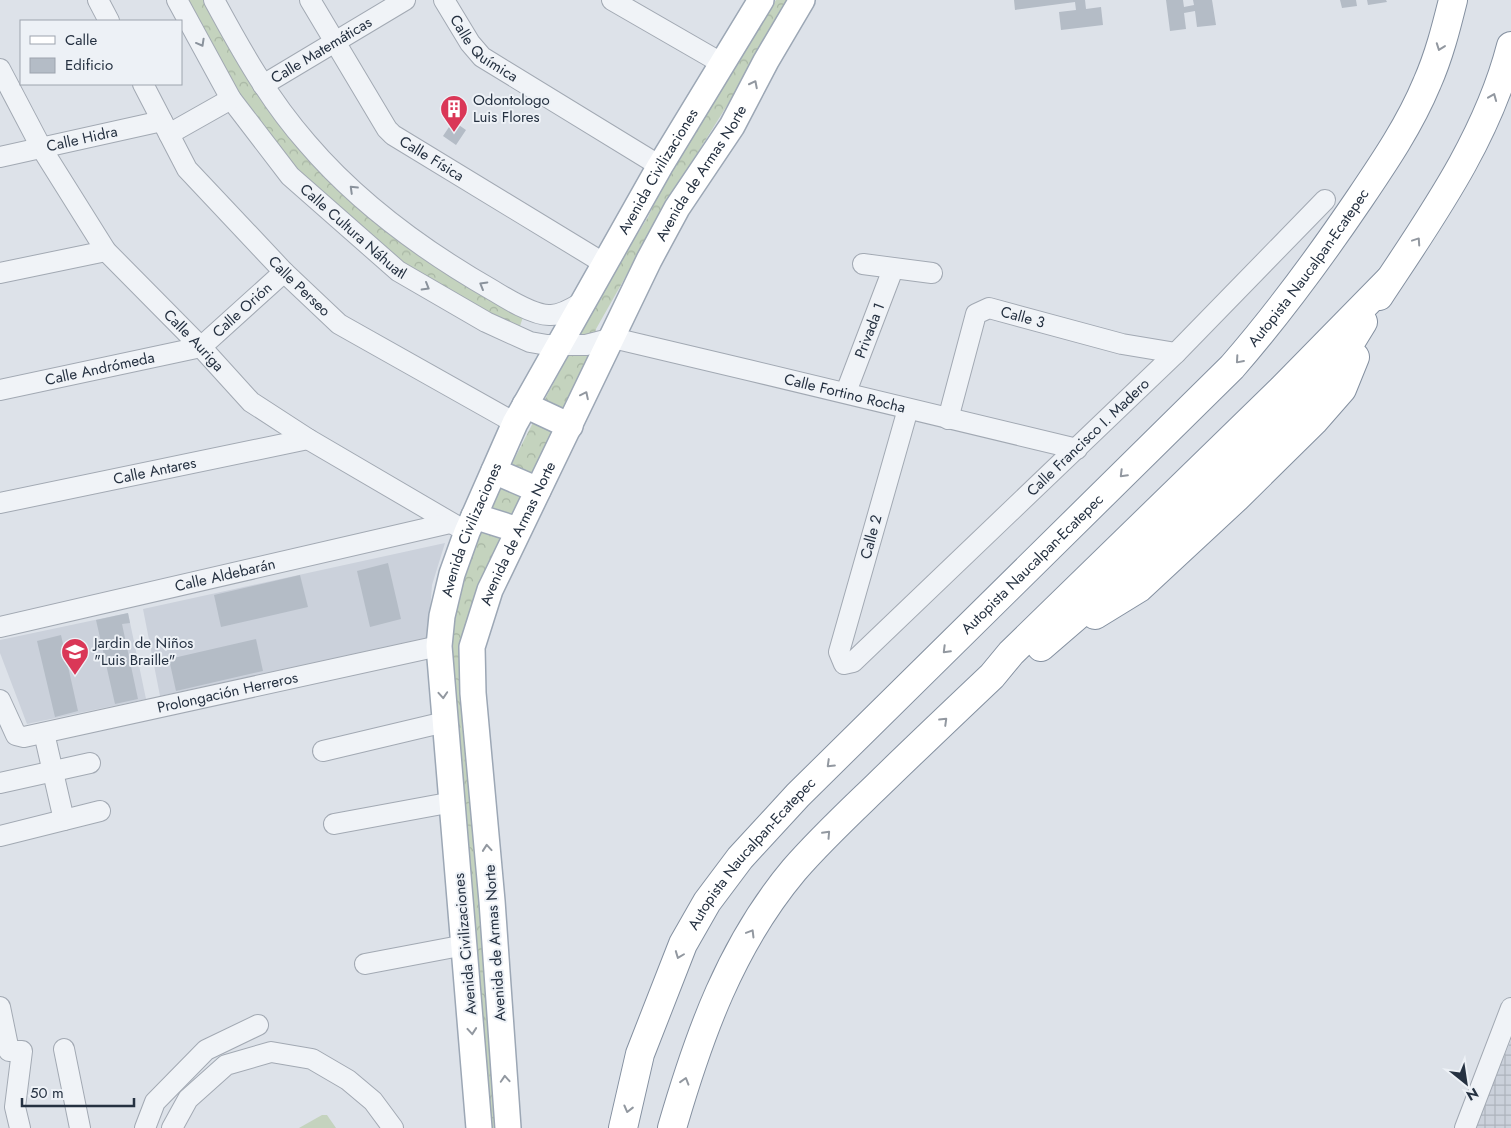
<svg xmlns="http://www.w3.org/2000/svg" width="1511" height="1128" viewBox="0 0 1511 1128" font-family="Jost,sans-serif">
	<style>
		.built { fill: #cbd1db }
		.industrial { fill: url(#industrial-grid) }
		.grass { fill: #c4d3be }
		.forest { fill: url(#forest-crowns) }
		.building { fill: #b4bcc6 }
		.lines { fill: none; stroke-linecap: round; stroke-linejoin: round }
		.minor-casing { stroke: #a2a9b3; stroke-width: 22 }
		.major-casing { stroke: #9ca7b5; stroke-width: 28 }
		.highway-casing { stroke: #8490a0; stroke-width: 30 }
		.minor { stroke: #f0f3f7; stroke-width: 20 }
		.major { stroke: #fff; stroke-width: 25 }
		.highway { stroke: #fff; stroke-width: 28 }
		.oneway { stroke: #8a929c }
		.oneway2 { stroke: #9298a0 }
		.labels { text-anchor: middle; stroke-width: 4; stroke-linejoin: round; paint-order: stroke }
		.street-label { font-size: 15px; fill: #253141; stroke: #edf1f6 }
		.poi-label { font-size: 15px; fill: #253141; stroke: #edf1f6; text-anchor: start }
	</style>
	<defs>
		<pattern id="industrial-grid" width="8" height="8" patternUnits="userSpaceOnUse" patternTransform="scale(1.25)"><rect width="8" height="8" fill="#cbd1db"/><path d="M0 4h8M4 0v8" fill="none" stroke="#aeb4bd"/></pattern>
		<pattern id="forest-crowns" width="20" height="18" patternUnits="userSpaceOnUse" patternTransform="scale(1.25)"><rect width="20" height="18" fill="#c4d3be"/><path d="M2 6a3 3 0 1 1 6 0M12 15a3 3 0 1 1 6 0" fill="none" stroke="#a8b6a4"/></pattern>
	</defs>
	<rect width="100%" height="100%" fill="#dde2e9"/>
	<path class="built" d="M445,543L432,585L428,638L160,696L143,609Z
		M128,613L146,699L27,724L0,653V640Z"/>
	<path class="industrial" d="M1511,1040V1128H1474Z"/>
	<path class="grass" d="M322,1115H327L336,1128H299Z"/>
	<path class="forest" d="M184,0H205L357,204L390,235L415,253L523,317L520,326L514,328L401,265L295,173L252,118Z
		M776,0H790L749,70L677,186L596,329L584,383L481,591L500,1128H488L445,644L459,585L497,493L545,399L613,273L648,217L669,172Z"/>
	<path class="building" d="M1014,0H1085L1086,9L1101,7L1103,25L1061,30L1059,12L1076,10L1075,2L1015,10Z
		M1166,0H1183L1184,7L1194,5L1193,0H1212L1216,25L1197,27L1195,11L1184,13L1186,29L1170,31Z
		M1340,0H1356L1357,6L1342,8Z
		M1367,0H1386L1387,2L1368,5Z
		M453,121L466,130L456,145L443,136Z
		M388,563L401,619L370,627L357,571Z
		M300,575L308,607L221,627L214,595Z
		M128,613L130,623L122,624L138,699L115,704L96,620Z
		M61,635L78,711L55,717L37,641Z
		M256,639L263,671L176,691L169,659Z"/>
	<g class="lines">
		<defs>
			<g id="minor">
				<path d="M98,0L109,21"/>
				<path id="s1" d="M177,0L231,99L290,176L398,271L486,322L530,342L547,345H586L613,338C768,374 923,413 1077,449"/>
				<path d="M214,0C241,50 269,100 307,143C359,204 424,251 494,291C507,299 533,315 549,315C561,316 574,307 584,301"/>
				<path id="s2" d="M310,0L387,129L393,135L605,264"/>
				<path id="s3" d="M444,0L470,43L482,57L660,166"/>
				<path d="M612,0L723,64"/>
				<path id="s4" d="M0,69L42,149L106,251L201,347L251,402L308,439L467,532"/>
				<path id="s5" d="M143,84L187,169L284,272L339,324L515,423"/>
				<path id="s6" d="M263,85L405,0"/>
				<path d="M169,134L231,99"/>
				<path id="s7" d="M0,157L162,121"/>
				<path d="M863,264L932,273"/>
				<path d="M0,273L106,251"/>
				<path id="s8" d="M0,390L201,347L284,272"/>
				<path id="s9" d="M846,392L893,269"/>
				<path id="s10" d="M908,409L839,652L844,664L853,662L1176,353L1325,200"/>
				<path id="s11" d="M948,419L976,314L989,308L1122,344L1176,353"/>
				<path id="s12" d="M0,503L308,439"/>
				<path id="s13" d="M0,627L450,523"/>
				<path id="s14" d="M0,700L16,735L24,737L439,646"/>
				<path d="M44,733L64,820"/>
				<path d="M323,751L445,722"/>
				<path d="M0,783L90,763"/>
				<path d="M334,824L453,802"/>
				<path d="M0,836L100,811"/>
				<path d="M365,964L465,945"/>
				<path d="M0,1007L9,1051H22L15,1107L20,1128"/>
				<path d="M64,1049L80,1128"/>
				<path d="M145,1128L155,1102L206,1050L258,1025"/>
				<path d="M172,1128L188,1099L226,1065L271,1052L312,1059L348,1080L373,1101L393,1128"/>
				<path d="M1465,1128L1511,1008"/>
			</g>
			<g id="major">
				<path d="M525,405L570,426"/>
				<path d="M494,471L538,490"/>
				<path d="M474,516L518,530"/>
				<path id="s15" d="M479,1128L439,646L442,616L452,574L467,532L515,423L660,166L761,0"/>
				<path id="s16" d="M508,1128L492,901L473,693L472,647L490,590L649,260L677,208L732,126L766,61L802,0"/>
			</g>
			<g id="highway">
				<path d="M1379,296C1431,217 1487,139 1511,46"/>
				<path d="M1095,615L1139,588L1236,498L1314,421L1342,389L1355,357"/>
				<path d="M1041,647L1077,616L1297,405L1344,353L1363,322"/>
				<path id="s17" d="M623,1128L640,1054L683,944L707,902L740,858L798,795L1232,367C1279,313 1320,257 1360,198C1385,161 1410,124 1427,83C1439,56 1446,28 1453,0"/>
				<path d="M672,1128C699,1035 731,945 794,870C820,840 849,813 877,786C915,749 954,712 992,676L1011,653L1282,389L1389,280"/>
			</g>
		</defs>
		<use href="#minor" class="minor-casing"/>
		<use href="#major" class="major-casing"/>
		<use href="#highway" class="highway-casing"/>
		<use href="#minor" class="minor"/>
		<use href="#major" class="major"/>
		<use href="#highway" class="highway"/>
	</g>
	<defs><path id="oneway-chevron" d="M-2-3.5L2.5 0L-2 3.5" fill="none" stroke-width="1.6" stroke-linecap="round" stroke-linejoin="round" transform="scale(1.25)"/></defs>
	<g class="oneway">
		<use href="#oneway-chevron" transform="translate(201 43) rotate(61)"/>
		<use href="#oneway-chevron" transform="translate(353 189) rotate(-136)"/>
		<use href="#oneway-chevron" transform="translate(483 285) rotate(-150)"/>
		<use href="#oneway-chevron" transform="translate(426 287) rotate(30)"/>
	</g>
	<g class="oneway2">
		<use href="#oneway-chevron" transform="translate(1440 47) rotate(110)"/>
		<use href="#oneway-chevron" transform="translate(754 84) rotate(-63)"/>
		<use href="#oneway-chevron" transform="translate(1493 97) rotate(-68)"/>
		<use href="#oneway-chevron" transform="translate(1417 241) rotate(-56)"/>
		<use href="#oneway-chevron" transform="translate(1239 360) rotate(131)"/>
		<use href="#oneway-chevron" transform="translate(585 395) rotate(-64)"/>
		<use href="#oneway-chevron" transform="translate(1123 474) rotate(135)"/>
		<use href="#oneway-chevron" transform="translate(946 650) rotate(135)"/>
		<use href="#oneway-chevron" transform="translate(443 695) rotate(86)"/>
		<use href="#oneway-chevron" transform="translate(944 721) rotate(-44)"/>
		<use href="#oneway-chevron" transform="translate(830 764) rotate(136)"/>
		<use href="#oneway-chevron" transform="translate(827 834) rotate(-47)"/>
		<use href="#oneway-chevron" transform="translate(487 848) rotate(-95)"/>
		<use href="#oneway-chevron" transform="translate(751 933) rotate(-59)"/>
		<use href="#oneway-chevron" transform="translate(679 955) rotate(111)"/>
		<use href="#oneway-chevron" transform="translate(472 1031) rotate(85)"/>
		<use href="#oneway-chevron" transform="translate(505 1079) rotate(-94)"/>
		<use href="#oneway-chevron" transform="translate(685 1081) rotate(-73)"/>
		<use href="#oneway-chevron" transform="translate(628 1109) rotate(104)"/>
	</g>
	<defs>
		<symbol id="building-pin" viewBox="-11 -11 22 30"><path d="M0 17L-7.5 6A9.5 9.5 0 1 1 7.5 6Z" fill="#da3757" stroke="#edf1f6"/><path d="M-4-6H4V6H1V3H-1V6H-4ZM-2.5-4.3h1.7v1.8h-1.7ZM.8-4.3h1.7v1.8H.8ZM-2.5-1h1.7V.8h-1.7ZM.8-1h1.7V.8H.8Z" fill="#fff"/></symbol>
		<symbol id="school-pin" viewBox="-11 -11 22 30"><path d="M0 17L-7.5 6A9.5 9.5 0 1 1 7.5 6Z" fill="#da3757" stroke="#edf1f6"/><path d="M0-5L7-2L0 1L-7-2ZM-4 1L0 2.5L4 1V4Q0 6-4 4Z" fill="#fff"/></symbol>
	</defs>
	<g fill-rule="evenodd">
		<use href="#building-pin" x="438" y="93" width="32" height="43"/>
		<use href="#school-pin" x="59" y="636" width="32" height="43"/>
	</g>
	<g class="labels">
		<g class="street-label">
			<text dy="5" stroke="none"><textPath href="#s3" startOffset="64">Calle Química</textPath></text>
			<text dy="5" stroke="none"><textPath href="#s6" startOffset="68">Calle Matemáticas</textPath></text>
			<text dy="5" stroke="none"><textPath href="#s7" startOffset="84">Calle Hidra</textPath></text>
			<text dy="5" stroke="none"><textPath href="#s2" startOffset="204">Calle Física</textPath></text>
			<text dy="5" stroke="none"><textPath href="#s15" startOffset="1010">Avenida Civilizaciones</textPath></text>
			<text dy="5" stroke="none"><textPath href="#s16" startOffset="1010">Avenida de Armas Norte</textPath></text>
			<text dy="5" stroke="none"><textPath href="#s1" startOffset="294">Calle Cultura Náhuatl</textPath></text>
			<text dy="5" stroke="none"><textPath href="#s17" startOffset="1118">Autopista Naucalpan-Ecatepec</textPath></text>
			<text dy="5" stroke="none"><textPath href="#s5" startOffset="258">Calle Perseo</textPath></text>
			<text dy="5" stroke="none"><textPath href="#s8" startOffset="261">Calle Orión</textPath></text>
			<text dy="5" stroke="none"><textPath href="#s11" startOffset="158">Calle 3</textPath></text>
			<text dy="5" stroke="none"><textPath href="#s9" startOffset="66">Privada 1</textPath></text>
			<text dy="5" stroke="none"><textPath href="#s4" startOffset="336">Calle Auriga</textPath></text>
			<text dy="5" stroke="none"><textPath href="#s8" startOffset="102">Calle Andrómeda</textPath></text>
			<text dy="5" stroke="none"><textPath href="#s1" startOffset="826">Calle Fortino Rocha</textPath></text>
			<text dy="5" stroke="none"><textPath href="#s10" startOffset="600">Calle Francisco I. Madero</textPath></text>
			<text dy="5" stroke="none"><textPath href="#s12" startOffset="158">Calle Antares</textPath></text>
			<text dy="5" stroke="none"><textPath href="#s15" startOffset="605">Avenida Civilizaciones</textPath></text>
			<text dy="5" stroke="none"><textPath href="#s16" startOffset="605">Avenida de Armas Norte</textPath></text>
			<text transform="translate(871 537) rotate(-75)" y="5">Calle 2</text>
			<text dy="5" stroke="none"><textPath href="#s17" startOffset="712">Autopista Naucalpan-Ecatepec</textPath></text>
			<text dy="5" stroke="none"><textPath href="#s13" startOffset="231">Calle Aldebarán</textPath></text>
			<text dy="5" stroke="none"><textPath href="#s14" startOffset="255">Prolongación Herreros</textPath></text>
			<text dy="5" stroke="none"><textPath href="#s17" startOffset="308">Autopista Naucalpan-Ecatepec</textPath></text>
			<text transform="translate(495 943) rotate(-94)" y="5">Avenida de Armas Norte</text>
			<text transform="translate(465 944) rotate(-95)" y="5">Avenida Civilizaciones</text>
		</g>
		<g class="poi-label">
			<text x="473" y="105">Odontologo<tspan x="473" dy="17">Luis Flores</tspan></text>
			<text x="94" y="648">Jardin de Niños<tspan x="94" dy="17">"Luis Braille"</tspan></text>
		</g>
	</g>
	<rect x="20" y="20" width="162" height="65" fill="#edf1f6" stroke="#9da4ae"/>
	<rect x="30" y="36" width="25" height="8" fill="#ffffff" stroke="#9da4ae"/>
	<text x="65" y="45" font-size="15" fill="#253141">Calle</text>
	<rect x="30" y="58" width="25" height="15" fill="#b4bcc6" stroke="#9da4ae"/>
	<text x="65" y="70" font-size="15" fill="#253141">Edificio</text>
	<g transform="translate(1466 1083) rotate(150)" stroke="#edf1f6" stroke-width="4" paint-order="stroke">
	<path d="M0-4L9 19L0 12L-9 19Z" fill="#253141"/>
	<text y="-8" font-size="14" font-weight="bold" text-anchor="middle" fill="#253141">N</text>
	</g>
	<path d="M22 1098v8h112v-8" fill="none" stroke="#253141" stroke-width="2.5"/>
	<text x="30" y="1098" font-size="15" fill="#253141" stroke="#edf1f6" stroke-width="4" paint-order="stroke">50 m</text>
</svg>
